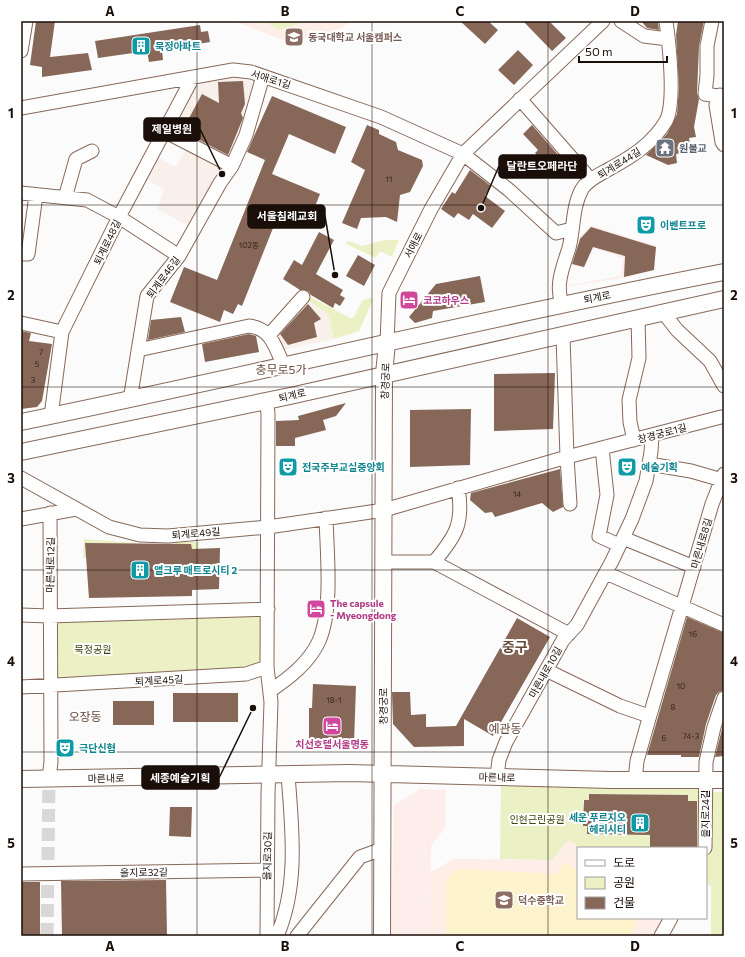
<svg xmlns="http://www.w3.org/2000/svg" width="745" height="957" viewBox="0 0 745 957" font-family="Commissioner,'Noto Sans KR',sans-serif">
	<style>
		.commercial { fill: #fdedeb; fill-rule: evenodd }
		.built { fill: #f9f0eb }
		.education { fill: #fdeee8 }
		.green { fill: #ebf0c5 }
		.sand { fill: #fcf2cc }
		.building { fill: #876758 }
		.lines { fill: none; stroke-linecap: round; stroke-linejoin: round }
		.minor-tunnel { stroke: #d9d7d7; stroke-width: 13; stroke-dasharray: 13 6; stroke-linecap: butt }
		.minor-casing { stroke: #876858; stroke-width: 15 }
		.major-casing { stroke: #876858; stroke-width: 18 }
		.minor { stroke: #fff; stroke-width: 13 }
		.major { stroke: #fff; stroke-width: 16 }
		.grid { fill: none; stroke: #1a0e08; stroke-width: 1; stroke-opacity: 0.55 }
		.labels { text-anchor: middle; stroke-width: 4; stroke-linejoin: round; paint-order: stroke }
		.number-label { font-size: 8px; fill: #35241c }
		.education-label { font-size: 10px; font-weight: bold; fill: #785e54; stroke: #fff; text-anchor: start }
		.culture-label { font-size: 10px; font-weight: bold; fill: #0d838f; stroke: #fff; text-anchor: start }
		.street-label { font-size: 10px; fill: #1a0e08; stroke: #fff }
		.worship-label { font-size: 10px; font-weight: bold; fill: #5b616d; stroke: #fff; text-anchor: start }
		.hotel-label { font-size: 10px; font-weight: bold; fill: #b23c85; stroke: #fff; text-anchor: start }
		.park-label { font-size: 10px; fill: #41450c; stroke: #fff }
		.quarter-label { font-size: 12px; fill: #664839; stroke: #fff }
		.district-label { font-size: 14px; font-weight: bold; fill: #664839; stroke: #fff }
		.leader { fill: none; stroke: #1a0e08; stroke-width: 1.5 }
		.callout-dot { fill: #1a0e08; stroke: #fff; stroke-width: 1.5 }
		.callout { fill: #1a0e08; stroke: #1a0e08; stroke-width: 1.5 }
		.callout-label { font-size: 11px; text-anchor: middle; font-weight: bold; fill: #fff }
		.neatline { fill: none; stroke: #1a0e08; stroke-width: 1.5 }
		.grid-label { font-size: 13px; text-anchor: middle; font-weight: bold; fill: #1a0e08 }
	</style>
	<rect width="100%" height="100%" fill="#fbfbfb"/>
	<path class="commercial" d="M590,226H594L656,246L654,269L627,277L564,287L562,284L571,256L579,238ZM591,227L601,231L584,267L570,263L580,239ZM603,230L615,234L608,251L595,246ZM617,234L627,238L622,255L609,251ZM629,238L655,247L654,269L628,276L624,274L625,254ZM594,248L623,258L621,276L564,286L563,284L569,264L584,268Z
		M420,789L446,790L445,828L431,846L430,935H391L394,805Z"/>
	<path class="built" d="M234,77L257,83L246,135L192,228L157,209L164,190L141,175L152,154L176,167L189,144L164,131L188,86Z
		M303,297L328,314L334,339L278,351L269,335Z"/>
	<path class="education" d="M233,21H350L339,31L288,42Z
		M568,839L581,848H578V918H671L661,936H391L430,935L431,872L454,859L552,860Z"/>
	<path class="green" d="M263,21H306L280,30Z
		M385,240H399L392,257L380,251L376,258L346,244L348,241L362,246Z
		M305,294L350,318L354,317L362,301L370,298L373,300L359,331L334,339L328,314L303,297Z
		M84,539L136,543V558H83Z
		M175,541L199,542L198,561L174,560Z
		M264,612V662L246,671L52,682V619Z
		M705,780V848H697V801H688V795L589,794V800H583V807H588L587,834L650,835V848H581L568,840L552,860L500,859L501,784Z
		M707,792H724V936H711V886L706,883Z"/>
	<path class="sand" d="M565,862L578,870V918H637L636,925L631,936H446V878L458,869L556,874Z"/>
	<path class="building" d="M36,21H55L50,57L88,53L92,70L42,77V67L30,65Z
		M460,21H488L498,30L485,44Z
		M523,21H549L566,38L552,51Z
		M641,21H658L659,30L647,28Z
		M678,21H704L699,46L697,93L699,99L694,127L696,137L689,138L691,152L676,154L677,163L668,165L646,155L667,134L677,114L679,87L676,35Z
		M200,25L201,32L208,31L210,42L162,50L163,60L149,62L147,51L98,58L95,41Z
		M518,50L533,65L514,85L498,70Z
		M243,81L245,104L241,113L243,118L228,155L182,131L202,94L219,103L218,82Z
		M272,96L346,127L335,154L289,134L272,174L320,194L312,214L307,212L303,222L289,217L287,223L277,218L242,306L238,304L233,314L224,310L220,322L170,302L184,267L217,280L265,160L247,152Z
		M367,125L379,130V134L396,142L398,150L422,160L423,166L410,192L400,195L397,222L386,217L361,218L357,229L342,223L365,170L351,162Z
		M532,125L560,157L550,167L535,153L538,150L523,134Z
		M470,170L491,186L485,196L505,211L492,228L473,214L469,220L458,213L454,218L441,209L452,192L455,194Z
		M591,227L656,247L654,270L624,277L625,256L593,247L584,267L572,264L580,239Z
		M319,232L334,240L316,274L343,290L340,295L345,298L340,306L335,303L333,308L311,295L308,291L300,290L283,279L294,260L302,265Z
		M358,255L375,265L364,286L346,276Z
		M480,276L485,302L433,311L432,318L415,323L409,317L436,284Z
		M308,304L321,319L314,323L317,337L288,345L280,334Z
		M181,317L185,332L148,340L151,320Z
		M21,331L31,333L29,341L52,344L42,401L37,407L21,409Z
		M249,334L256,336L259,352L205,362L202,344Z
		M555,373L553,429L494,431V374Z
		M346,403L336,416L323,420L326,430L295,438V446H276V421L299,420L298,416Z
		M471,409L470,465L410,467V410Z
		M560,469L563,507L553,512L542,503L495,517L492,512L485,513L470,500L471,493Z
		M85,543L191,544L192,549L220,548L219,589L192,590V596L89,598Z
		M687,617L724,633V690L719,692L716,695L706,724L699,757H681V755H647Z
		M517,618L550,637L493,736L464,719V746L414,747L393,724L392,692H410L411,715L426,714V727L456,726Z
		M313,684L356,686L354,743H309V708H312Z
		M173,693H238V722H173Z
		M113,701H154V725H113Z
		M724,723V756L715,757L722,729Z
		M589,794L688,795V801H697V848H650V835L587,834V826H583L584,800H589Z
		M170,807H192L191,837L169,836Z
		M166,880L167,936H62L61,881Z
		M21,882H40V936H21Z"/>
	<g class="lines">
		<path class="minor-tunnel" d="M47,936L49,778"/>
		<defs>
			<path id="minor" d="M621,21L644,36L668,39
				M712,21L707,46V75L705,94L724,97
				M21,51L26,21
				M720,95L716,105L722,142L724,145
				M520,99L591,180
				M21,108L233,70L251,72L381,117L463,154L509,190L556,233L572,229
				M164,131L232,166
				M21,193L87,200L119,217L179,256
				M65,198L76,159L92,151
				M21,254H28L36,195
				M562,304C555,285 563,267 569,248C574,229 572,207 582,189C588,179 601,174 611,168C633,156 653,143 666,121C676,103 669,42 666,21
				M663,312L677,330L710,361L724,386
				M21,323L62,332
				M269,335L303,297
				M563,336L567,457L570,504
				M387,343L389,293L431,209L463,154L603,21
				M138,350L249,326C271,328 276,348 284,367
				M130,400L147,296L179,256L220,183L232,166L246,135L263,76
				M266,401L268,413L267,667L271,702L268,794L267,936
				M51,416L62,332L119,217L193,77
				M634,440L630,422L629,400L639,358L638,318
				M602,448L607,495L599,536L619,545
				M649,464L691,471L722,480
				M21,478L109,527L140,535L168,536L268,527L384,510L567,457L721,417
				M21,519L76,509
				M623,538L694,567
				M384,562H434L569,634
				M434,562C456,536 464,523 458,488
				M606,573L724,625
				M21,615L49,616L268,609
				M546,670L620,706L649,716
				M21,687L246,674L267,667
				M270,691C289,678 309,663 319,641C333,609 327,553 326,518
				M497,777L499,760L506,742L563,640L577,625L612,561L632,519L646,481L651,452L652,435
				M49,778L51,762L50,513
				M635,780L637,761L648,722L712,504L724,474
				M705,848L706,762L714,727L724,698
				M21,874L267,870
				M277,936C299,885 292,828 288,775
				M297,936L360,857L382,849
				M661,936L671,918"/>
			<path id="major" d="M21,422C256,374 489,317 724,272
				M21,452L290,396L724,299
				M21,779L349,773L611,780H724
				M382,936L384,374L387,343"/>
		</defs>
		<use href="#minor" class="minor-casing"/>
		<use href="#major" class="major-casing"/>
		<use href="#minor" class="minor"/>
		<use href="#major" class="major"/>
	</g>
	<path class="grid" d="M197,21V936M372,21V936M548,21V936M21,205H724M21,387H724M21,570H724M21,752H724"/>
	<defs>
		<symbol id="university-square" viewBox="-11 -11 22 22"><rect x="-9" y="-9" width="18" height="18" rx="4" fill="#8d6e63" stroke="#fff"/><path d="M0-5L7-2L0 1L-7-2ZM-4 1L0 2.5L4 1V4Q0 6-4 4Z" fill="#fff"/></symbol>
		<symbol id="building-square" viewBox="-11 -11 22 22"><rect x="-9" y="-9" width="18" height="18" rx="4" fill="#0f9aa8" stroke="#fff"/><path d="M-4-6H4V6H1V3H-1V6H-4ZM-2.5-4.3h1.7v1.8h-1.7ZM.8-4.3h1.7v1.8H.8ZM-2.5-1h1.7V.8h-1.7ZM.8-1h1.7V.8H.8Z" fill="#fff"/></symbol>
		<symbol id="temple-square" viewBox="-11 -11 22 22"><rect x="-9" y="-9" width="18" height="18" rx="4" fill="#6b7280" stroke="#fff"/><path d="M0-6L5-2H3V0L6.5 2.5H4V6H1.5V3h-3V6H-4V2.5H-6.5L-3 0V-2H-5Z" fill="#fff"/></symbol>
		<symbol id="theatre-square" viewBox="-11 -11 22 22"><rect x="-9" y="-9" width="18" height="18" rx="4" fill="#0f9aa8" stroke="#fff"/><path d="M-5-5.5Q0-4 5-5.5V0Q5 5 0 6Q-5 5-5 0ZM-3.3-2.5H-1v1.5H-3.3ZM1-2.5H3.3v1.5H1ZM-2.8 1Q0 5.5 2.8 1Z" fill="#fff"/></symbol>
		<symbol id="hotel-square" viewBox="-11 -11 22 22"><rect x="-9" y="-9" width="18" height="18" rx="4" fill="#d1479c" stroke="#fff"/><path d="M-6-4.5h1.5V1H6V5H4.5V3h-9V5H-6ZM-4 0a1.8 1.8 0 1 1 3.6 0ZM.5 0V-2.5h3Q6-2.5 6 0Z" fill="#fff"/></symbol>
		<symbol id="school-square" viewBox="-11 -11 22 22"><rect x="-9" y="-9" width="18" height="18" rx="4" fill="#8d6e63" stroke="#fff"/><path d="M0-5L7-2L0 1L-7-2ZM-4 1L0 2.5L4 1V4Q0 6-4 4Z" fill="#fff"/></symbol>
	</defs>
	<g fill-rule="evenodd">
		<use href="#university-square" x="283" y="26" width="22" height="22"/>
		<use href="#building-square" x="130" y="35" width="22" height="22"/>
		<use href="#temple-square" x="654" y="137" width="22" height="22"/>
		<use href="#theatre-square" x="635" y="214" width="22" height="22"/>
		<use href="#hotel-square" x="398" y="289" width="22" height="22"/>
		<use href="#theatre-square" x="277" y="456" width="22" height="22"/>
		<use href="#theatre-square" x="616" y="456" width="22" height="22"/>
		<use href="#building-square" x="129" y="559" width="22" height="22"/>
		<use href="#hotel-square" x="305" y="598" width="22" height="22"/>
		<use href="#hotel-square" x="321" y="715" width="22" height="22"/>
		<use href="#theatre-square" x="54" y="737" width="22" height="22"/>
		<use href="#building-square" x="629" y="812" width="22" height="22"/>
		<use href="#school-square" x="493" y="889" width="22" height="22"/>
	</g>
	<g class="labels">
		<g class="number-label">
			<text x="389" y="182">11</text>
			<text x="249" y="248">102동</text>
			<text x="41" y="355">7</text>
			<text x="37" y="367">5</text>
			<text x="33" y="383">3</text>
			<text x="517" y="497">14</text>
			<text x="693" y="637">16</text>
			<text x="681" y="689">10</text>
			<text x="334" y="703">18-1</text>
			<text x="673" y="710">8</text>
			<text x="691" y="739">74-3</text>
			<text x="664" y="741">6</text>
		</g>
		<g class="education-label">
			<text x="308" y="41">동국대학교 서울캠퍼스</text>
			<text x="518" y="904">덕수중학교</text>
		</g>
		<g class="culture-label">
			<text x="155" y="50">묵정아파트</text>
			<text x="660" y="229">이벤트프로</text>
			<text x="302" y="471">전국주부교실중앙회</text>
			<text x="641" y="471">예술기획</text>
			<text x="154" y="574">앨크루 매트로시티 2</text>
			<text x="79" y="752">극단신협</text>
			<text x="626" y="821" text-anchor="end">세운 푸르지오<tspan x="626" dy="12">헤리시티</tspan></text>
		</g>
		<g class="street-label">
			<text transform="translate(271 79) rotate(17)" y="4">서애로1길</text>
			<text transform="translate(619 163) rotate(-32)" y="4">퇴계로44길</text>
			<text transform="translate(107 242) rotate(-64)" y="4">퇴계로48길</text>
			<text transform="translate(413 245) rotate(-63)" y="4">서애로</text>
			<text transform="translate(163 277) rotate(-54)" y="4">퇴계로46길</text>
			<text transform="translate(597 297) rotate(-11)" y="4">퇴계로</text>
			<text transform="translate(385 381) rotate(-88)" y="4">창경궁로</text>
			<text transform="translate(292 395) rotate(-13)" y="4">퇴계로</text>
			<text transform="translate(662 433) rotate(-15)" y="4">창경궁로1길</text>
			<text transform="translate(196 533) rotate(-5)" y="4">퇴계로49길</text>
			<text transform="translate(701 543) rotate(-74)" y="4">마른내로8길</text>
			<text transform="translate(50 565) rotate(-89)" y="4">마른내로12길</text>
			<text transform="translate(545 672) rotate(-61)" y="4">마른내로10길</text>
			<text transform="translate(159 680) rotate(-3)" y="4">퇴계로45길</text>
			<text transform="translate(383 706) rotate(-90)" y="4">창경궁로</text>
			<text transform="translate(497 777) rotate(1)" y="4">마른내로</text>
			<text transform="translate(106 778) rotate(-1)" y="4">마른내로</text>
			<text transform="translate(705 814) rotate(-90)" y="4">을지로24길</text>
			<text transform="translate(267 856) rotate(-89)" y="4">을지로30길</text>
			<text transform="translate(144 872) rotate(-1)" y="4">을지로32길</text>
		</g>
		<g class="worship-label">
			<text x="679" y="152">원불교</text>
		</g>
		<g class="hotel-label">
			<text x="423" y="304">코코하우스</text>
			<text x="330" y="607">The capsule<tspan x="330" dy="12">- Myeongdong</tspan></text>
			<text x="332" y="748" text-anchor="middle">치선호텔서울명동</text>
		</g>
		<g class="park-label">
			<text x="93" y="653">묵정공원</text>
			<text x="537" y="823">인현근린공원</text>
		</g>
		<g class="quarter-label">
			<text x="281" y="374">충무로5가</text>
			<text x="85" y="721">오장동</text>
			<text x="505" y="733">예관동</text>
		</g>
		<g class="district-label">
			<text x="515" y="652">중구</text>
		</g>
	</g>
	<path class="leader" d="M222 174L200 129M481 208L499 166M335 275L325 216M253 708L219 778"/>
	<g class="callout-dot">
		<circle cx="222" cy="174" r="4"/>
		<circle cx="481" cy="208" r="4"/>
		<circle cx="335" cy="275" r="4"/>
		<circle cx="253" cy="708" r="4"/>
	</g>
	<g class="callout">
		<rect x="144" y="118" width="56" height="23" rx="4"/>
		<rect x="499" y="155" width="87" height="23" rx="4"/>
		<rect x="248" y="205" width="77" height="23" rx="4"/>
		<rect x="142" y="766" width="77" height="23" rx="4"/>
	</g>
	<g class="callout-label">
		<text x="172" y="133">제일병원</text>
		<text x="542" y="170">달란트오페라단</text>
		<text x="287" y="220">서울침례교회</text>
		<text x="180" y="782">세종예술기획</text>
	</g>
	<rect width="745" height="957" fill="none" stroke="#ffffff" stroke-width="44"/>
	<rect x="577" y="847" width="130" height="72" fill="#ffffff" stroke="#a39f9c"/>
	<rect x="585" y="860" width="20" height="6" fill="#ffffff" stroke="#a39f9c"/>
	<text x="613" y="867" font-size="12" fill="#1a0e08">도로</text>
	<rect x="585" y="877" width="20" height="12" fill="#ebf0c5" stroke="#a39f9c"/>
	<text x="613" y="887" font-size="12" fill="#1a0e08">공원</text>
	<rect x="585" y="897" width="20" height="12" fill="#876758" stroke="#a39f9c"/>
	<text x="613" y="907" font-size="12" fill="#1a0e08">건물</text>
	<path d="M579 56v6h88v-6" fill="none" stroke="#1a0e08" stroke-width="2"/>
	<text x="585" y="56" font-size="12" fill="#1a0e08" stroke="#ffffff" stroke-width="3" paint-order="stroke">50 m</text>
	<rect x="22" y="22" width="701" height="913" class="neatline"/>
	<g class="grid-label">
		<text x="110" y="16">A</text>
		<text x="285" y="16">B</text>
		<text x="460" y="16">C</text>
		<text x="635" y="16">D</text>
		<text x="11" y="118">1</text>
		<text x="734" y="118">1</text>
		<text x="11" y="300">2</text>
		<text x="734" y="300">2</text>
		<text x="11" y="483">3</text>
		<text x="734" y="483">3</text>
		<text x="11" y="666">4</text>
		<text x="734" y="666">4</text>
		<text x="11" y="848">5</text>
		<text x="734" y="848">5</text>
		<text x="110" y="951">A</text>
		<text x="285" y="951">B</text>
		<text x="460" y="951">C</text>
		<text x="635" y="951">D</text>
	</g>
</svg>
